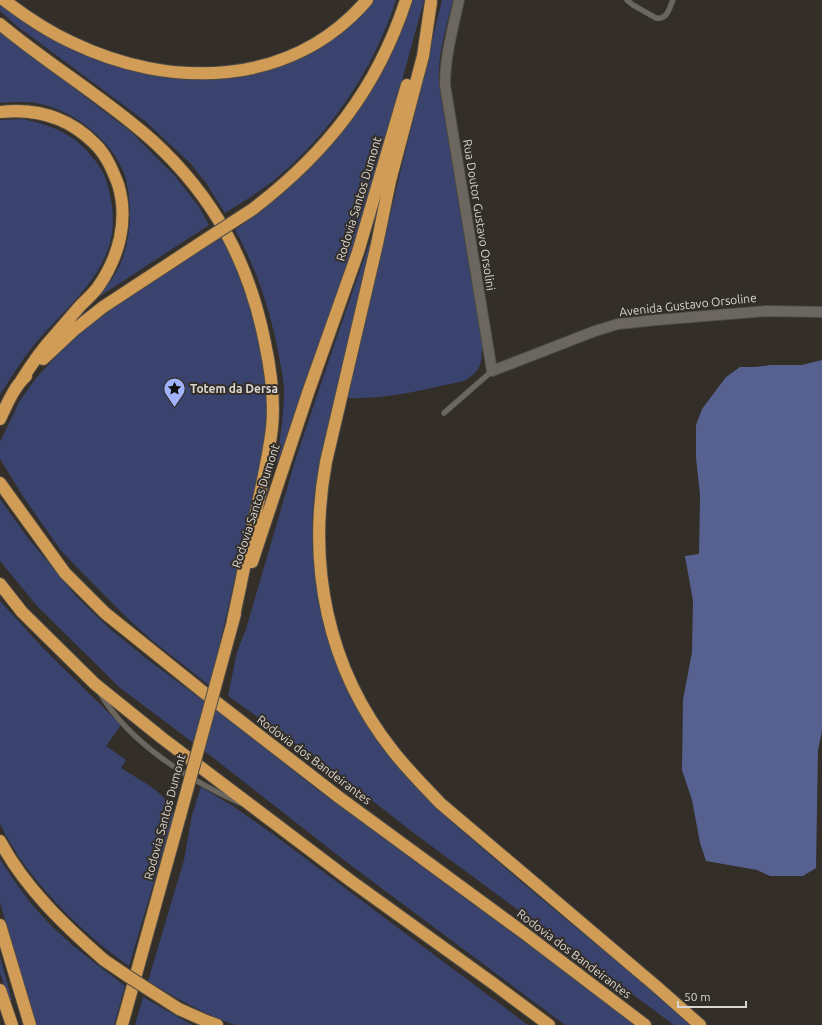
<svg xmlns="http://www.w3.org/2000/svg" width="822" height="1025" viewBox="0 0 822 1025" font-family="Ubuntu,sans-serif">
	<style>
		.green { fill: #3a436d }
		.forest { fill: #56618f }
		.lines { fill: none; stroke-linecap: round; stroke-linejoin: round }
		.service-casing { stroke: #4f4c47; stroke-width: 6 }
		.minor-casing { stroke: #4f4c47; stroke-width: 12 }
		.tertiary-casing { stroke: #4f4c47; stroke-width: 12 }
		.motorway-casing { stroke: #4f4c47; stroke-width: 14 }
		.service { stroke: #6b665f; stroke-width: 5 }
		.minor { stroke: #6b665f; stroke-width: 10 }
		.tertiary { stroke: #6b665f; stroke-width: 10 }
		.motorway { stroke: #d19c55; stroke-width: 12 }
		.motorway-bridge-casing { stroke: #4f4c47; stroke-width: 14; stroke-linecap: butt }
		.motorway-bridge { stroke: #d19c55; stroke-width: 12 }
		.labels { text-anchor: middle; stroke-width: 4; stroke-linejoin: round; paint-order: stroke }
		.street-label { font-size: 12px; fill: #d9d6d2; stroke: #332e28 }
		.poi-label { font-size: 12px; font-weight: bold; fill: #d9d6d2; stroke: #332e28; text-anchor: start }
	</style>
	<rect width="100%" height="100%" fill="#332e28"/>
	<path class="green" d="M371,0H396C374,69 329,136 273,181C258,193 241,203 225,213L206,183L190,163L145,121L17,26L0,11V3L45,34L183,78L209,79L235,77L261,72L288,63L308,53Z
		M413,0H424L397,99L345,274L280,461L277,462C280,438 284,414 284,389C283,378 281,367 279,356C270,310 258,272 235,230C301,184 360,125 393,51C401,35 407,17 413,0Z
		M442,0H453C446,28 437,56 439,85L482,345C482,364 481,371 464,381C425,389 386,400 346,398Z
		M0,32L131,132L175,176L199,207L209,225L94,300C103,290 112,281 118,269C126,254 129,235 130,219C130,205 129,190 125,176C113,141 75,111 40,104C27,101 13,102 0,103Z
		M22,119C56,126 79,136 99,166C106,176 109,188 111,200C124,265 71,301 34,345C21,361 11,378 0,395V120Z
		M373,233C360,287 348,342 335,396C326,433 316,470 313,508C306,615 344,709 416,787C443,816 474,841 504,867C565,920 630,970 690,1025H674L411,831L345,779L228,696L237,652L246,629L295,461L330,357Z
		M222,238C245,286 263,335 266,389C269,438 256,487 245,535C233,585 222,635 210,686L153,641L128,619L62,552L24,498L0,459V442L19,402L36,378L64,348L84,330L132,294L177,264Z
		M0,499L28,538L76,596L109,628L147,659L225,717L319,791L587,988L634,1025H565L349,864L212,757L119,687L37,606L0,561Z
		M0,601L44,649L121,725L106,746L126,760L121,768C138,779 168,793 174,814L129,966C81,933 25,877 0,824Z
		M201,787L233,806L274,835L528,1025H235C204,1014 176,998 148,981L184,860L192,815Z
		M0,859C13,879 27,900 44,918C68,944 97,964 125,986L114,1025H36L0,903Z
		M0,957L12,1000L10,1001L0,973Z
		M143,997L192,1025H135Z"/>
	<path class="forest" d="M822,360V731L818,750L816,868L803,876H770L757,870L706,861L700,843L692,800L682,770L683,700L692,652L693,601L685,556L699,554L700,495L696,458V425L702,409L726,377L740,367H756L770,365H802Z"/>
	<g class="lines">
		<defs>
			<path id="service" d="M627,0L633,5L656,18C667,20 669,9 673,0
				M444,413L492,371
				M100,693C129,743 189,780 240,803"/>
			<path id="minor" d="M492,371L595,331L618,324L656,320L766,311L822,312"/>
			<path id="tertiary" d="M459,0C453,28 445,56 445,85L492,371"/>
			<path id="motorway" d="M4,0C25,16 47,31 71,42C170,90 291,88 367,0
				M431,2L423,56L390,181L377,244L326,462C307,565 327,668 393,751C407,769 424,786 440,803L657,987L700,1025
				M0,24C49,65 105,98 153,141C214,197 249,262 265,343C271,371 275,399 272,428C268,461 260,493 253,526C246,557 240,589 233,620
				M0,112C37,108 68,117 94,143C106,154 112,169 118,184C129,220 119,257 98,287C93,294 87,299 81,305C72,315 64,325 55,335C42,349 31,365 21,381
				M253,209C327,152 377,89 406,0
				M43,359L74,330L103,307L202,242
				M0,419C7,404 14,387 26,376
				M0,483L65,573L105,613L202,691L340,798L524,933L645,1025
				M252,562L308,393L358,252L407,85
				M0,584L22,612L95,684L162,738L351,881L494,984L549,1025
				M226,647L235,614
				M0,841C25,888 65,926 104,960
				M0,925L30,1025
				M0,990L12,1025
				M206,1021L217,1025
				M122,1025L180,816"/>
		</defs>
		<use href="#service" class="service-casing"/>
		<use href="#minor" class="minor-casing"/>
		<use href="#tertiary" class="tertiary-casing"/>
		<use href="#motorway" class="motorway-casing"/>
		<use href="#service" class="service"/>
		<use href="#minor" class="minor"/>
		<use href="#tertiary" class="tertiary"/>
		<use href="#motorway" class="motorway"/>
		<defs>
			<path id="motorway-bridge" d="M202,242L253,209
				M180,816L226,647
				M104,960L129,977L179,1009L206,1021"/>
		</defs>
		<use href="#motorway-bridge" class="motorway-bridge-casing"/>
		<use href="#motorway-bridge" class="motorway-bridge"/>
	</g>
	<defs>
		<symbol id="sight-pin" viewBox="-11 -11 22 30"><path d="M0 17L-7.5 6A9.5 9.5 0 1 1 7.5 6Z" fill="#a1b3fd" stroke="#332e28"/><path d="M0-6L1.8-2.2L6-1.7L2.9 1.2L3.7 5.4L0 3.3L-3.7 5.4L-2.9 1.2L-6-1.7L-1.8-2.2Z" fill="#111"/></symbol>
	</defs>
	<g fill-rule="evenodd">
		<use href="#sight-pin" x="162" y="376" width="25" height="34"/>
	</g>
	<g class="labels">
		<g class="street-label">
			<text transform="translate(359 199) rotate(-73)" y="4">Rodovia Santos Dumont</text>
			<text transform="translate(479 215) rotate(81)" y="4">Rua Doutor Gustavo Orsolini</text>
			<text transform="translate(688 305) rotate(-6)" y="4">Avenida Gustavo Orsoline</text>
			<text transform="translate(256 506) rotate(-72)" y="4">Rodovia Santos Dumont</text>
			<text transform="translate(314 760) rotate(37)" y="4">Rodovia dos Bandeirantes</text>
			<text transform="translate(165 817) rotate(-75)" y="4">Rodovia Santos Dumont</text>
			<text transform="translate(574 954) rotate(37)" y="4">Rodovia dos Bandeirantes</text>
		</g>
		<g class="poi-label">
			<text x="190" y="393">Totem da Dersa</text>
		</g>
	</g>
	<path d="M678 1001v6h68v-6" fill="none" stroke="#d9d6d2" stroke-width="2"/>
	<text x="684" y="1001" font-size="12" fill="#d9d6d2" stroke="#332e28" stroke-width="3" paint-order="stroke">50 m</text>
</svg>
